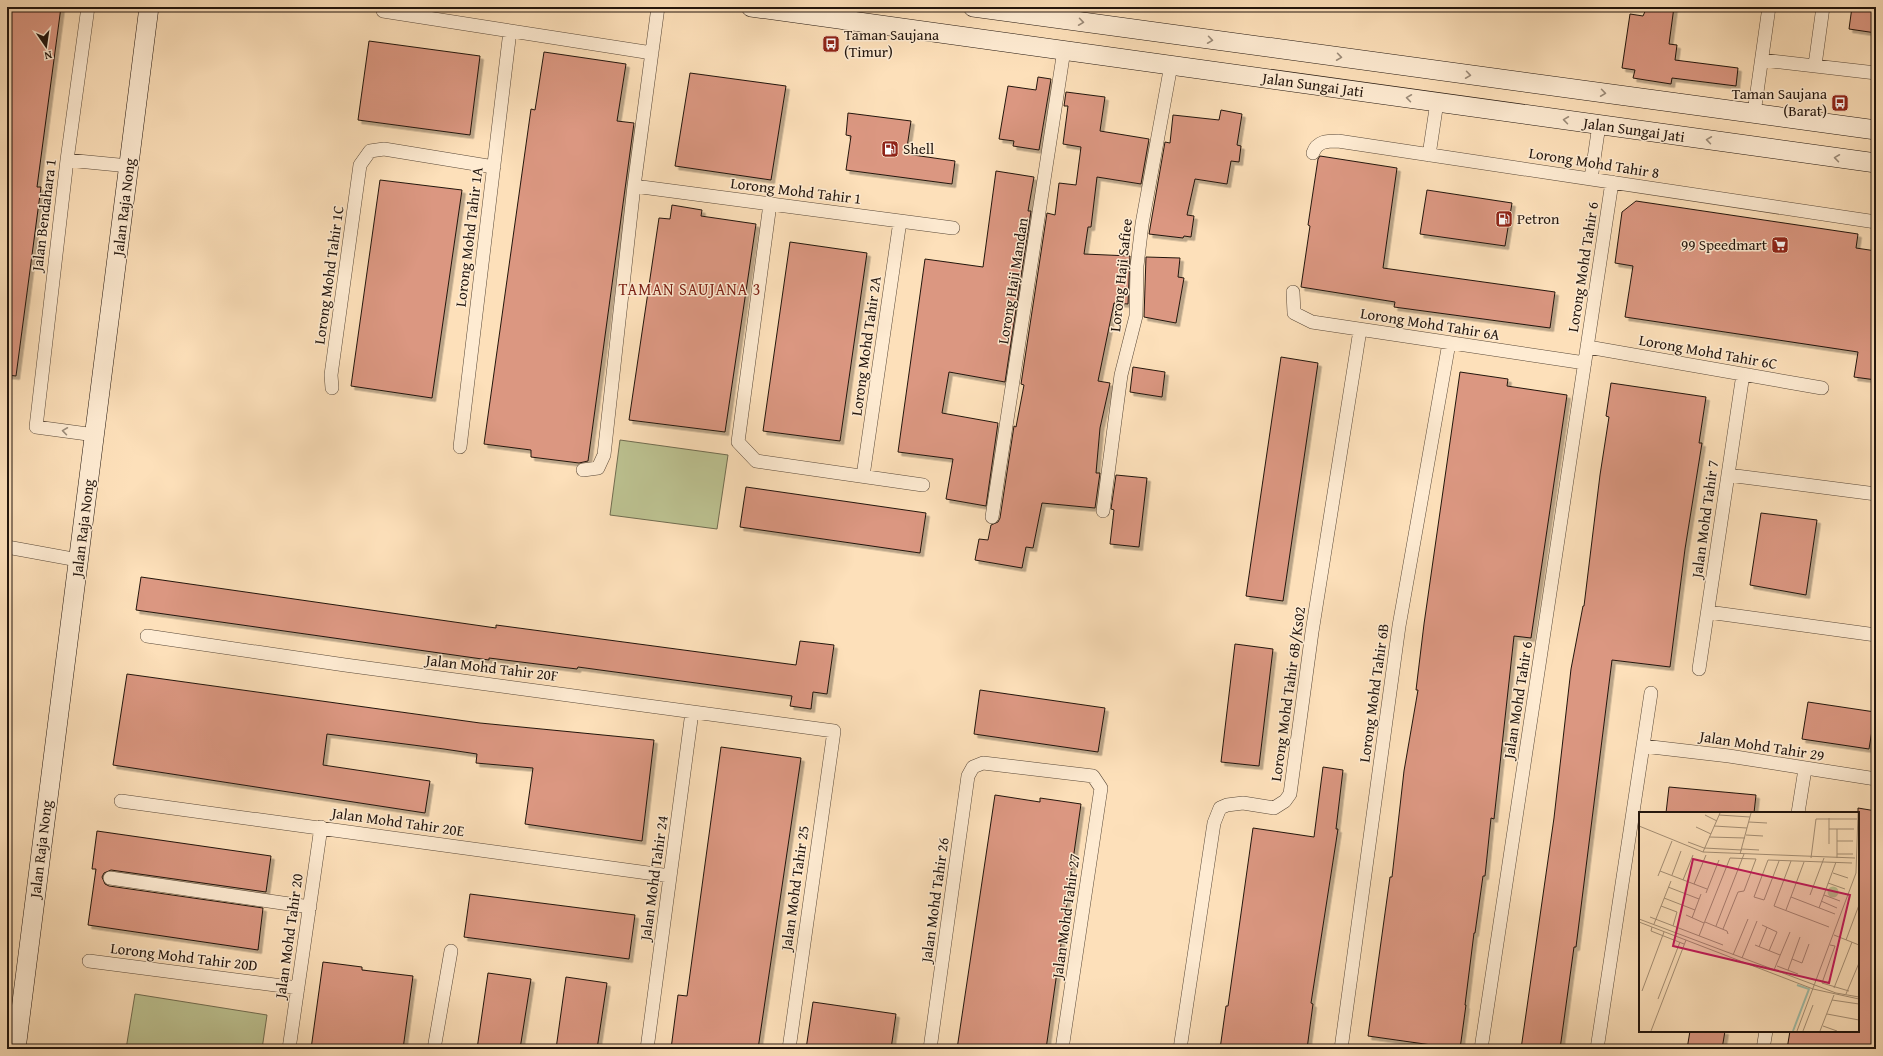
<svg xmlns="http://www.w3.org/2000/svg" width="1883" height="1056" viewBox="0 0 1883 1056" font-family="'Gentium Book Plus',serif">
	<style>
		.green { fill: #bdc392; stroke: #706c50 }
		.building { fill: #db9781; stroke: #22150d; filter: url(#shadow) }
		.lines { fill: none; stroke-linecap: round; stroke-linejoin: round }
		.street-casing { stroke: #594838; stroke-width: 14 }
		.secondary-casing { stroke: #22150d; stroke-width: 20 }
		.street { stroke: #feebd2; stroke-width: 13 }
		.secondary { stroke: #feebd2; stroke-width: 19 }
		.oneway { stroke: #9b8b79 }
		.labels { text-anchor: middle; stroke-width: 3; stroke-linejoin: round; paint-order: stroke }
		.poi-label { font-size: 15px; fill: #22150d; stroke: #feebd2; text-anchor: start }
		.street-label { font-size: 15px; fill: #22150d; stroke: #feebd2 }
		.neighbourhood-label { font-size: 16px; letter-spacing: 1px; fill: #7a1f14; stroke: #feebd2 }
		.inset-river { fill: none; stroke: #a1beaa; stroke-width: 2 }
		.inset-road { fill: none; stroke: #a58f75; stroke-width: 1 }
		.view { fill: #c2185b; fill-opacity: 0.15; stroke: #c2185b; stroke-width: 2 }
		.inset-edge { fill: none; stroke: #22150d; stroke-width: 2 }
	</style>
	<defs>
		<filter id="shadow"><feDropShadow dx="3.5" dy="3.5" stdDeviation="0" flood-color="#0004"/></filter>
	</defs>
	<rect width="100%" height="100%" fill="#fde0ba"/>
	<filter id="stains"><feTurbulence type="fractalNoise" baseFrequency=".005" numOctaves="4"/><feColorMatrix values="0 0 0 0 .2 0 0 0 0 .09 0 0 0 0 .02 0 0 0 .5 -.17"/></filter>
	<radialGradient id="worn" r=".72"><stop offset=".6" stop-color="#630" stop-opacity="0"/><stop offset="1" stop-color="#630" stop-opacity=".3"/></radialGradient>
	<path class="green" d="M620,440L728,455L717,529L610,515Z
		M135,994L267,1015L262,1049H126Z"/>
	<path class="building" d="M7,7H61L37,187H41L16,376L7,375Z
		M1647,7H1674L1669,44L1677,45L1675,60L1738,68L1736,86L1672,78L1671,84L1633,78L1635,70L1622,68L1630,14L1643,16Z
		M1852,7H1876V33L1849,29Z
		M369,41L480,56L470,135L358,120Z
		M544,52L626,64L617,121L634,123L588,461L579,463L531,457V450L484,444L531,109L535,110Z
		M690,73L786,86L771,180L675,166Z
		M1038,77L1051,79L1039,150L1013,146L1014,141L999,139L1008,86L1036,90Z
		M1066,92L1105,97L1100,131L1149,139L1141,184L1097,177L1091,227H1088L1084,254L1130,256L1128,304L1114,303L1098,381L1110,383L1100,428L1096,473H1100L1095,508L1042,503L1033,548L1026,547L1022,568L975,560L979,539L988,540L991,525L998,522L1000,518L1014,426L1016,427L1024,385L1021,384L1047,213L1055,215L1059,183L1076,185L1081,147L1063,144L1068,106H1064Z
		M1221,110L1242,114L1237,145L1241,146L1239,162L1231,161L1227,184L1195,179L1187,215L1194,216L1191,237L1184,236L1183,238L1149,234L1165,142L1170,143L1173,115L1219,120Z
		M848,113L911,121L906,154L955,161L952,184L846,170L851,136L846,135Z
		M1320,156L1397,168L1383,268L1555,292L1550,328L1394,307L1395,302L1301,287L1310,226L1308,225L1318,159Z
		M996,171L1034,177L1028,211H1031L1005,382L949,372L942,413L998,423L986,506L946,499L953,459L898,452L925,259L983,267Z
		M380,180L462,190L432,398L351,386Z
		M1427,190L1512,203L1505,246L1420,234Z
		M1636,201L1858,234L1856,248L1876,251V380L1854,377L1858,352L1625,317L1633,266L1615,263L1622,212Z
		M672,205L702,210L701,216L756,224L725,432L629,420L659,218L670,219Z
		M790,242L867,253L840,441L763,431Z
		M1146,257L1180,258L1178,277L1184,278L1176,323L1144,317Z
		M1281,357L1318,363L1283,601L1246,596Z
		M1133,367L1165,372L1162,397L1130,392Z
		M1460,372L1508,379L1507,386L1567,395L1531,638L1514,636L1494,819L1491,818L1485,876H1483L1475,933H1474L1465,1005H1466L1460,1049L1368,1036L1390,877H1392L1404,771L1418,690H1416L1424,624Z
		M1611,383L1706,397L1699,443H1702L1685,549L1670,667L1612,660L1576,947H1574L1560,1049H1521L1554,818L1571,669L1583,606H1584L1600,475L1609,417L1606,416Z
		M1116,475L1147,478L1139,547L1110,544L1114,510L1111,509Z
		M746,487L926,513L920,553L740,527Z
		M1761,513L1817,520L1806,595L1750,585Z
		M141,577L496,628V625L796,665L800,641L834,645L827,694L813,692L811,709L790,706L792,696L578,667L577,669L489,658V660L136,610Z
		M1235,644L1273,649L1259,766L1221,762Z
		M127,674L480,723L654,740L642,841L525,824L533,768L476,763L477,754L444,749L327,734L323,765L430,781L425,813L113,765Z
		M980,690L1105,708L1098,752L974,734Z
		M1808,702L1875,712L1869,749L1802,739Z
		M721,747L801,758L758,1049H671L678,995L687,996Z
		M1323,767L1343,770L1336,829H1338L1311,1003L1313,1004L1307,1049H1220L1226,1006H1228L1253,828L1314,837Z
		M1669,787L1756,795L1754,813H1666Z
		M995,795L1040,802V798L1081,804L1046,1049H957Z
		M1858,808L1876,811V1034L1874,1049H1787L1790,1031H1858Z
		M97,831L271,856L266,892L111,870L104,873L102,877L105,884L109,886L263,908L258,950L88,925L96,869H92Z
		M470,894L635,915L629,959L464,937Z
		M323,962L362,967V970L413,976L403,1049H311Z
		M488,973L531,979L520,1049H477Z
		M566,977L607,983L597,1049H556Z
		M813,1002L896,1014L891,1049H806Z
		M1690,1031H1725L1722,1049H1687Z"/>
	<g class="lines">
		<defs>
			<path id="street" d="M88,7L67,160L36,427L95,435
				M383,11L652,53
				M1762,60L1876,73
				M1815,65L1823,7
				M1754,113L1769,7
				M1313,153C1317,141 1327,141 1338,141L1876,222
				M1429,155L1437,102
				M67,160L129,166
				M1591,179L1599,125
				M634,186L953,228
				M770,204L738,442L756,461L923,485
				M1293,292L1294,313L1312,322L1585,363
				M1588,347L1822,388
				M332,388L331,375L360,165L370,151L384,149L494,167
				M460,447L510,31
				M583,470L598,468L604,455L634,186L658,7
				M1728,475L1876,494
				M863,476L900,221
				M1103,511L1121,375L1136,316L1137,266L1142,224L1171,65
				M992,517L1064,50
				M7,547L78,560
				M1708,612L1876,635
				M147,636L345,665L834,731L789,1049
				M1699,669L1743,374
				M1643,746L1729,756L1876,779
				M121,801L670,876
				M1798,813L1805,769
				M110,878L310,907
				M89,961L298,988
				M289,1049L321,827
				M434,1049L451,951
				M647,1049L692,712
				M930,1049L968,776L973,767L983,763L1093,776L1101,788L1062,1049
				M1180,1049L1214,823L1220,808L1227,805L1243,803L1274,808L1285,801L1290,794L1312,632L1360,330
				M1341,1049L1399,626L1449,343
				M1481,1049L1612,182
				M1597,1049L1651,693
				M1763,1049L1766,1031"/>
			<path id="secondary" d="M751,7L1876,163
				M973,7L1876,130
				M16,1049L149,7"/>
		</defs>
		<use href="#street" class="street-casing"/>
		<use href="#secondary" class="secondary-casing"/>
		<use href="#street" class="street"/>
		<use href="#secondary" class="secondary"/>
	</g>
	<defs><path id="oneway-chevron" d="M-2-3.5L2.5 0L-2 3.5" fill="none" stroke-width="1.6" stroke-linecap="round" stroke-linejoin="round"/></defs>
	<g class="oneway">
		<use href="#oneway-chevron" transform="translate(1081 22) rotate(8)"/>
		<use href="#oneway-chevron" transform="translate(1210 40) rotate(8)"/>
		<use href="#oneway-chevron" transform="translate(1339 57) rotate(8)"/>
		<use href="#oneway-chevron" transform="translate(1468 75) rotate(8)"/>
		<use href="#oneway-chevron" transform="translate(1603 93) rotate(8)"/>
		<use href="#oneway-chevron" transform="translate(1409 98) rotate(-172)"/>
		<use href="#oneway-chevron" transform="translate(1566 120) rotate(-172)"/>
		<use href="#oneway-chevron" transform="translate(1709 140) rotate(-172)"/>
		<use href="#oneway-chevron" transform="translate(1837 158) rotate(-172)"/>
		<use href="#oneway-chevron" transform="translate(65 431) rotate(-172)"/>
	</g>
	<defs>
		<symbol id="bus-square" viewBox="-11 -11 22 22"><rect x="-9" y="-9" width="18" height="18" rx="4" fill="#8f2418" stroke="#feebd2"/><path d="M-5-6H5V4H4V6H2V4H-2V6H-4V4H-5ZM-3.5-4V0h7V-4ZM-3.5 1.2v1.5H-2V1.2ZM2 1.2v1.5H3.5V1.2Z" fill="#fff"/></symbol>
		<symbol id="fuel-square" viewBox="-11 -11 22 22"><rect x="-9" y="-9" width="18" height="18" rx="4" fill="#8f2418" stroke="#feebd2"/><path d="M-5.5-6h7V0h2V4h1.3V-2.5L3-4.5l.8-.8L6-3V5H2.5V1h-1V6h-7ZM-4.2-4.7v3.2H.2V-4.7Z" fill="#fff"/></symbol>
		<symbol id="supermarket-square" viewBox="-11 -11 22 22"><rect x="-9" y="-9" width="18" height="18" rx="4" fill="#8f2418" stroke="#feebd2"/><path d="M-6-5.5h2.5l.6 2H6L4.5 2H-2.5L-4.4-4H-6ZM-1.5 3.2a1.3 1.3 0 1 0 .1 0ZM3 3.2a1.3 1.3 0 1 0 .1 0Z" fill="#fff"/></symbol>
	</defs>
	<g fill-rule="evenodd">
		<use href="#bus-square" x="821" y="34" width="20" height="20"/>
		<use href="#bus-square" x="1830" y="93" width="20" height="20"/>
		<use href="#fuel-square" x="880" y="139" width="20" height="20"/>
		<use href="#fuel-square" x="1494" y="209" width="20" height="20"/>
		<use href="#supermarket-square" x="1770" y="235" width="20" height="20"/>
	</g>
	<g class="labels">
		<g class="poi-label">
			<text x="844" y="40">Taman Saujana<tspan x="844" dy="17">(Timur)</tspan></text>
			<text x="1827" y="99" text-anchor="end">Taman Saujana<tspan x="1827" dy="17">(Barat)</tspan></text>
			<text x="903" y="154">Shell</text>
			<text x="1517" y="224">Petron</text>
			<text x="1767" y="250" text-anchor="end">99 Speedmart</text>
		</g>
		<g class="street-label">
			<text transform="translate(1313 85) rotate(8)" y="5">Jalan Sungai Jati</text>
			<text transform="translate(1634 130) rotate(8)" y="5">Jalan Sungai Jati</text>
			<text transform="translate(1594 163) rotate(9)" y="5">Lorong Mohd Tahir 8</text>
			<text transform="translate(796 191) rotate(7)" y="5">Lorong Mohd Tahir 1</text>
			<text transform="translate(124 207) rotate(-83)" y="5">Jalan Raja Nong</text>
			<text transform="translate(44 215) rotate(-83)" y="5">Jalan Bendahara 1</text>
			<text transform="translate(469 237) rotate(-83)" y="5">Lorong Mohd Tahir 1A</text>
			<text transform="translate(1583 267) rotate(-81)" y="5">Lorong Mohd Tahir 6</text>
			<text transform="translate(329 275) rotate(-82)" y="5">Lorong Mohd Tahir 1C</text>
			<text transform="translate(1121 275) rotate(-84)" y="5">Lorong Haji Safiee</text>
			<text transform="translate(1013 281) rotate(-81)" y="5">Lorong Haji Mandan</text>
			<text transform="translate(1430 324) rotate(9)" y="5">Lorong Mohd Tahir 6A</text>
			<text transform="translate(866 346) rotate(-82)" y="5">Lorong Mohd Tahir 2A</text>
			<text transform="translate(1708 352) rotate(10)" y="5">Lorong Mohd Tahir 6C</text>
			<text transform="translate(1705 519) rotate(-82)" y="5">Jalan Mohd Tahir 7</text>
			<text transform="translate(83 528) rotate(-83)" y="5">Jalan Raja Nong</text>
			<text transform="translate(492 668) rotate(7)" y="5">Jalan Mohd Tahir 20F</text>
			<text transform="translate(1374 693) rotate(-82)" y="5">Lorong Mohd Tahir 6B</text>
			<text transform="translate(1288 694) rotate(-82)" y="5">Lorong Mohd Tahir 6B/Ks02</text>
			<text transform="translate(1518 700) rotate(-81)" y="5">Jalan Mohd Tahir 6</text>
			<text transform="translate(1762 746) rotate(9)" y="5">Jalan Mohd Tahir 29</text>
			<text transform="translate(398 822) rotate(8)" y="5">Jalan Mohd Tahir 20E</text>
			<text transform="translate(41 849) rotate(-83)" y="5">Jalan Raja Nong</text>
			<text transform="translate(654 878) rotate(-82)" y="5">Jalan Mohd Tahir 24</text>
			<text transform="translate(795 888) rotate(-82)" y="5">Jalan Mohd Tahir 25</text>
			<text transform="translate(935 900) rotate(-82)" y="5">Jalan Mohd Tahir 26</text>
			<text transform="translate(1066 916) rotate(-82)" y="5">Jalan Mohd Tahir 27</text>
			<text transform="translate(289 936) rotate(-82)" y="5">Jalan Mohd Tahir 20</text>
			<text transform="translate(184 957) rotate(7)" y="5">Lorong Mohd Tahir 20D</text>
		</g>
		<g class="neighbourhood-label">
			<text x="690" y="295">TAMAN SAUJANA 3</text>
		</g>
	</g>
	<g transform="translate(1639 812)">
		<rect width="220" height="220" fill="#fde0ba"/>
		<path d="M188.5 80a5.5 5.5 0 1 1 11 0a5.5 5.5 0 1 1-11 0Z" fill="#bdc392"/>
		<path class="inset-river" d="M154,219L170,177L158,173"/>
		<path class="inset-road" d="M66,3L78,9M80,3L111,5M110,10L128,11M0,14L64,40L216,46M75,14L108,16M57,15L72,22M190,17H215M107,23L124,24M70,25L106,26M198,29H214M49,30L65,36L103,38M190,32V6M103,37L120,38M64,40L81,1M101,42L112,1M198,42H214M172,46L177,7H218M198,46V17M140,49L125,88L115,85L129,48L213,51M152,49L135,94L190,115M21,59L68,77M194,61L209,66M33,63L42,39M19,64L33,29M44,68L54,43M189,71L206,77M55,72L67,43M29,75L60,87M67,81L80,48M171,83L185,46M185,83L201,89M152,85L196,102M25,86L56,98M182,89L198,96M22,94L38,100L34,114M180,96L197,50M147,98L165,50M47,103L65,111M11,105L84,133M53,106L62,82M0,107L197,181L220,185M0,110L174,177L220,187M66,110L88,119L89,122M15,112L32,69M123,113L138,120L130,139M77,114L105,42M13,115L12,119L45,132M195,123L220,133M60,124L91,46L117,47L105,79L99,80L84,117M207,128L220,93M116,133L141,143M191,133L196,134L183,171L210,179M120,135L128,115M94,143L109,107M103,146L118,109M153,147L163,151L170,132M138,154L159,162M135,158L151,120M149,158L161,125M195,176L213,130M3,179L25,120M207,182L220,151M19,187L41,130M193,188L220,192M188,202L220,208M184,214L198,219M12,219L47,128M158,219L217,61L219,1M164,219L174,193M181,219L195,183"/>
		<path class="view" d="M54,47L211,83L190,171L34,134Z"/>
		<rect width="220" height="220" class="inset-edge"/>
	</g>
	<rect width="1883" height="1056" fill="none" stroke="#fde0ba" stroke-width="24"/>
	<rect x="8" y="8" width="1867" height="1040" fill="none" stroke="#22150d" stroke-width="2"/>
	<rect x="12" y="12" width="1859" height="1032" fill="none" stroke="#22150d"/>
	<g transform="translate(46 46) rotate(167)" stroke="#feebd2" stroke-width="3" paint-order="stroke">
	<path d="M0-3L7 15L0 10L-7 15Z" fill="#22150d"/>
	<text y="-6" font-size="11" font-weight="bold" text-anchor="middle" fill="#22150d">N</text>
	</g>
	<rect width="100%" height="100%" filter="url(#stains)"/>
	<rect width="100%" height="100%" fill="url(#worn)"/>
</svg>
